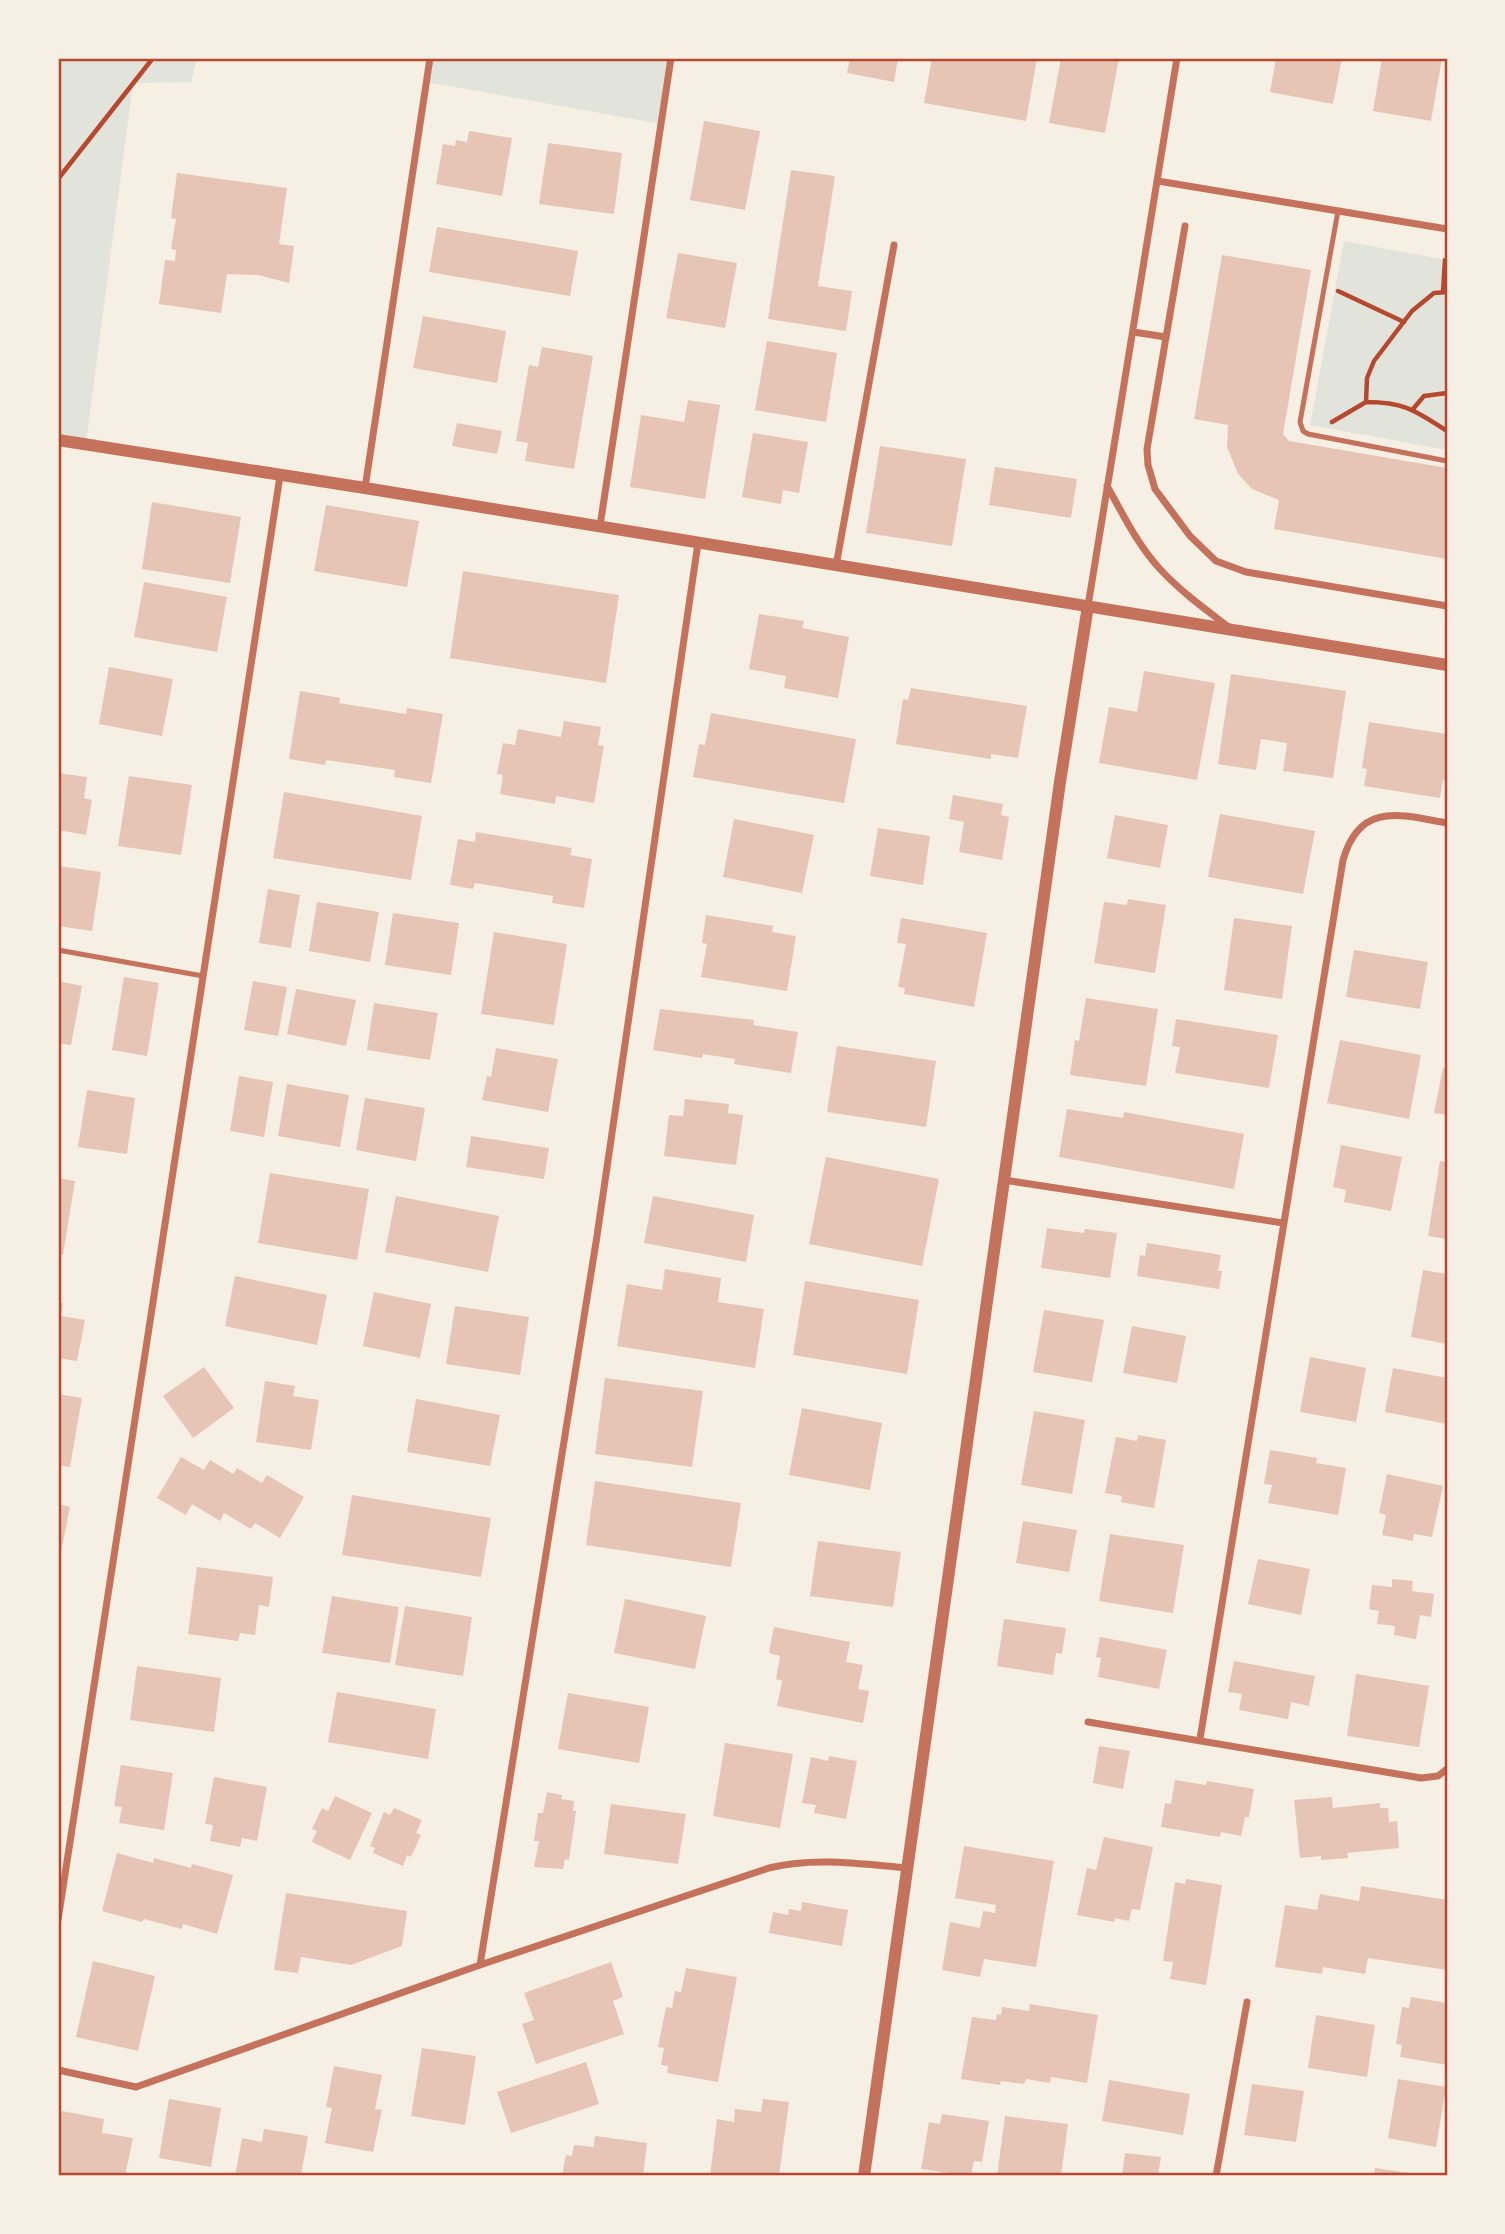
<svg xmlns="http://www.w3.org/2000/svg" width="1505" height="2234" viewBox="0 0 1505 2234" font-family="'Times New Roman',serif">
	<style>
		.green { fill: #e2e4dc }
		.building { fill: #e6c5b7 }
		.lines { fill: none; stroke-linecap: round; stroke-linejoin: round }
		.path { stroke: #b5482f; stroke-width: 4.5 }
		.service { stroke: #c5725c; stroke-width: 5 }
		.minor { stroke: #c5725c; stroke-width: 7 }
		.tertiary { stroke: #c5725c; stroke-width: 12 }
		.neatline { fill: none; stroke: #b5482f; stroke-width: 2.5 }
	</style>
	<rect width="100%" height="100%" fill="#f6efe4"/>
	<path class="green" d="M58,58H197L191,82L133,83L86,444L58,441Z
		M430,58H671L661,124L427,82Z
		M1344,241L1447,260V450L1310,425Z"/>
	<path class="building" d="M850,58H898L894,82L847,73Z
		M932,58H1037L1026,121L924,103Z
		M1061,58H1119L1105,133L1049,123Z
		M1276,58H1342L1333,104L1270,92Z
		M1382,58H1442L1431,121L1373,111Z
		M704,121L760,131L745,210L690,200Z
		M469,131L512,138L502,196L436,184L443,144L455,146L456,140L467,142Z
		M548,143L622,153L614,214L539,204Z
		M791,170L835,176L818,286L852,291L846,331L768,319Z
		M177,173L287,188L279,244L294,246L289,283L258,275L227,274L221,313L159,304L165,260L175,261L176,250L171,249L176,219L171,218Z
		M437,227L578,251L570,296L429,272Z
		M678,253L737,263L725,328L666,318Z
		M1222,255L1311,270L1283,434L1289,441L1447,468V559L1274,529L1279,500L1252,489L1238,474L1227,447L1228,425L1194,419Z
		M423,316L506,331L497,383L413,368Z
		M767,341L837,353L826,422L755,410Z
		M542,347L593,356L574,469L525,461L528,443L516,441L529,365L538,367Z
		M688,400L720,405L705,499L630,487L641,415L684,422Z
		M457,423L502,431L497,454L452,446Z
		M753,433L808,442L799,493L783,490L781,504L742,497Z
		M880,446L966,459L952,546L866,533Z
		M995,467L1077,479L1071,518L989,505Z
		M152,502L241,517L230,583L142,569Z
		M326,505L419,521L407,587L314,571Z
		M463,571L619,595L606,683L450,658Z
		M144,582L227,597L217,652L134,637Z
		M759,614L804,621L802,628L849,637L838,698L784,688L786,676L749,669Z
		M109,667L173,679L162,736L99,724Z
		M1144,671L1215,683L1197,780L1099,763L1109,707L1137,712Z
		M1231,674L1346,691L1333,778L1283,771L1287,743L1261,739L1256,770L1218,764Z
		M911,688L1027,706L1018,758L991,754V759L896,744L903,699L908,700Z
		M300,691L340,698L339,703L406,714L407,708L443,714L431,783L394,777L395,770L326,760L325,765L289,759Z
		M711,713L856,739L844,803L693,777L699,744L705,745Z
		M564,721L601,727L598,745L604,746L594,803L556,796L555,804L500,794L503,775L497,774L503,743L515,745L518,729L561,737Z
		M1369,722L1447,734V781L1443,780L1440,798L1364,786L1367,769L1362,768Z
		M58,773L87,777L84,798L92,800L86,835L58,830Z
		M129,776L192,785L181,855L118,846Z
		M284,792L422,816L411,880L273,858Z
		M953,795L1003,804L1001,815L1009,817L1002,860L959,852L964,822L949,819Z
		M1220,814L1315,831L1303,894L1208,877Z
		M1115,815L1168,825L1160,868L1107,858Z
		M734,819L814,835L802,893L723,877Z
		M878,828L930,836L923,885L870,876Z
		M476,832L572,848L570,855L592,859L584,908L552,903L553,896L475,883L473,889L450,885L458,839L475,842Z
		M58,866L101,872L92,931L58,926Z
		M268,889L300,895L291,948L259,943Z
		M1128,899L1166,905L1155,973L1094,963L1104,902L1127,905Z
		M317,902L379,912L370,962L309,951Z
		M393,913L459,923L451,975L385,965Z
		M706,915L773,926L772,932L796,936L787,991L701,977L707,944L702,943Z
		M901,918L987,933L974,1007L904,994L905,988L898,987L906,944L897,943Z
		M1234,918L1292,926L1282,999L1224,990Z
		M494,932L567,944L554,1025L481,1014Z
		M1354,950L1428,962L1420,1009L1346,997Z
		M124,977L159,983L147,1056L112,1050Z
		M58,981L82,986L71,1045L58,1043Z
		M253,981L287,987L278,1036L244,1030Z
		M296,989L356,1000L346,1046L287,1034Z
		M1086,998L1158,1009L1146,1086L1070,1075L1075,1040L1079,1041Z
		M374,1003L438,1013L430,1060L367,1050Z
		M660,1009L754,1020L753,1025L798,1032L791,1073L734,1064L735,1059L703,1054L702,1058L653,1050Z
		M1176,1019L1278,1035L1269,1088L1175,1073L1180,1047L1172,1046Z
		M1340,1040L1421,1055L1409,1119L1327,1103Z
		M837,1046L936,1061L926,1127L827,1112Z
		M496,1048L558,1059L548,1112L482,1100L487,1076L491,1077Z
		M1443,1068L1447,1069V1115L1434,1113Z
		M239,1076L273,1082L264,1137L230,1131Z
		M287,1084L349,1095L340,1147L278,1136Z
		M87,1090L135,1098L127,1154L78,1147Z
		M365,1098L425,1108L416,1161L356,1150Z
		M685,1099L729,1104L728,1113L743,1115L736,1165L664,1156L669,1115L683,1116Z
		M1067,1109L1123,1118L1124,1112L1244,1134L1234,1189L1059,1157Z
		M471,1136L549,1148L544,1179L466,1167Z
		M1341,1145L1402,1157L1391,1211L1344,1202L1346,1190L1333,1187Z
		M826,1157L939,1179L922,1266L809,1244Z
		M1440,1161L1447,1162V1239L1428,1236Z
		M270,1173L369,1189L357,1260L258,1243Z
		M58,1178L75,1181L63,1255L58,1254Z
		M396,1196L499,1216L488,1272L385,1252Z
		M653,1196L754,1215L746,1262L644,1243Z
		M1047,1228L1084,1233L1085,1229L1117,1233L1110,1278L1041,1268Z
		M1147,1243L1221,1255L1218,1271H1222L1219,1289L1137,1276L1140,1255L1145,1256Z
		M665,1269L721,1278L718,1302L764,1309L755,1368L617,1346L627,1284L662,1290Z
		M1423,1270L1447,1274V1344L1411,1337Z
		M235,1276L327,1295L317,1345L225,1326Z
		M805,1281L919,1300L907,1374L793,1355Z
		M374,1292L431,1304L420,1358L363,1346Z
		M58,1302L63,1303L61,1316L85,1320L77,1361L58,1358Z
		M455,1306L529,1317L520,1375L446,1364Z
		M1044,1310L1104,1320L1092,1382L1033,1372Z
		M1132,1326L1186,1336L1177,1383L1123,1373Z
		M1310,1357L1366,1368L1356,1422L1300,1412Z
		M204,1367L234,1408L193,1438L163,1396Z
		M1393,1368L1447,1378V1424L1385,1412Z
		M605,1378L703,1391L692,1467L595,1454Z
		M265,1381L295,1386L293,1396L319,1400L311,1450L256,1442Z
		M58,1394L82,1398L70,1467L58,1465Z
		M416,1399L500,1415L490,1466L407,1452Z
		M802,1408L882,1423L870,1490L789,1475Z
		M1034,1411L1085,1420L1072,1494L1021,1485Z
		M1138,1435L1166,1440L1154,1508L1121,1502L1122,1496L1105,1493L1116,1437L1137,1441Z
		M1270,1450L1317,1458L1316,1463L1346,1468L1338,1515L1268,1503L1272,1485L1264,1484Z
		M181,1457L204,1470L210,1460L233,1474L237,1468L262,1483L267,1475L304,1497L280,1538L255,1523L251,1529L224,1513L220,1521L192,1504L186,1515L157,1498Z
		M1387,1474L1443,1486L1432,1537L1414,1534L1413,1541L1382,1535L1386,1515L1379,1513Z
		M595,1481L741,1503L731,1567L586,1545Z
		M352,1495L491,1518L481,1577L342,1555Z
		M58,1504L70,1507L59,1562L58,1561Z
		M1023,1521L1077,1530L1069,1572L1016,1563Z
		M1110,1534L1184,1545L1173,1613L1099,1601Z
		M818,1541L901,1552L893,1607L810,1596Z
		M1258,1559L1310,1569L1301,1615L1248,1604Z
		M197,1567L273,1577L269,1607L259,1605L255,1635L240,1633L238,1641L188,1634Z
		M1392,1579L1413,1581L1412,1591L1434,1594L1431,1617L1420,1615L1416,1639L1394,1635L1395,1626L1377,1624L1379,1611L1369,1609L1372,1585L1392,1587Z
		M332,1596L399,1607L390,1663L322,1653Z
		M625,1599L706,1616L695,1669L614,1653Z
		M405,1606L472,1617L463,1676L395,1665Z
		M1004,1619L1066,1628L1062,1654L1056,1653L1053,1675L997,1666Z
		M774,1627L850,1642L846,1662L863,1665L858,1689L869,1691L863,1723L777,1706L782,1681L776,1679L780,1656L769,1653Z
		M1100,1637L1167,1650L1159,1689L1098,1677L1101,1658L1096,1657Z
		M1234,1661L1315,1676L1309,1706L1291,1702L1288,1719L1239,1710L1242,1694L1228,1692Z
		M137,1666L221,1678L214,1732L130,1720Z
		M1356,1674L1429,1686L1419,1747L1347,1736Z
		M337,1692L436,1709L428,1759L328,1742Z
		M568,1693L649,1707L639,1763L558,1749Z
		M725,1743L793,1754L780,1828L713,1816Z
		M1099,1746L1130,1751L1123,1789L1093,1783Z
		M829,1756L857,1761L846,1819L814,1813L816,1805L802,1803L811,1757L828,1761Z
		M121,1765L173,1773L164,1830L119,1823L122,1807L114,1806Z
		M214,1777L267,1787L257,1841L242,1838L240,1847L210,1841L213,1825L205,1824Z
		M1175,1780L1206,1785L1207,1781L1254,1789L1249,1817H1245L1241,1836L1221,1832L1220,1837L1161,1827L1165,1803L1171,1804Z
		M547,1792L562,1795L561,1799L574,1801L573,1811H576L569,1860L565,1859L563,1869L534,1867L539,1841H534L538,1813H543Z
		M335,1796L372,1813L350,1860L312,1842L317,1831L312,1829L322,1808L328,1811Z
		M1332,1797L1333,1808L1380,1803V1808H1388L1389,1822L1397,1821L1399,1848L1347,1853L1348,1858L1321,1860V1856L1300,1858L1294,1800Z
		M611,1804L686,1814L678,1864L604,1854Z
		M394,1808L422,1820L416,1833L421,1835L411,1857L407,1855L403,1866L373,1853L375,1848L370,1846L384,1812L390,1815Z
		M1104,1837L1153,1847L1140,1910L1132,1909L1129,1921L1115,1918L1114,1922L1077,1915L1087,1868L1096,1870Z
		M964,1846L1054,1861L1036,1967L984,1959L980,1977L942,1970L950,1922L980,1928L983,1911L995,1913L996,1905L955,1898Z
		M117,1853L153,1863L154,1858L191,1868L192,1864L233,1875L217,1934L183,1924L182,1929L144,1919L142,1922L102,1911Z
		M1186,1879L1222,1885L1206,1985L1170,1979L1173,1962L1163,1961L1175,1882L1185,1884Z
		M1361,1886L1447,1900V1970L1368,1958L1365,1974L1323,1967L1322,1974L1275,1967L1285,1905L1317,1910L1320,1894L1359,1901Z
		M286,1893L407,1911L402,1946L351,1965L301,1957L298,1973L274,1970Z
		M802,1902L848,1910L842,1946L769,1933L773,1912L788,1915L789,1909L801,1911Z
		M93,1961L155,1976L138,2051L76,2037Z
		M611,1962L623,1997L613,2001L624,2034L536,2064L522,2024L534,2020L524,1993Z
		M686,1968L737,1977L718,2082L667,2073L668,2066L661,2065L664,2048L658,2047L666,2007L672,2008L675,1991L681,1992Z
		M1411,1997L1447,2003V2065L1400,2057L1402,2045L1396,2044L1402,2007L1409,2008Z
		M1030,2004L1098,2015L1087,2083L1051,2077L1050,2083L1026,2079L1024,2084L1001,2081L1000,2085L961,2079L972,2017L996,2020L997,2014L1001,2015L1002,2007L1029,2011Z
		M1316,2015L1375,2025L1367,2077L1308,2068Z
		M422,2048L476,2056L465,2125L411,2116Z
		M586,2062L599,2104L511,2133L497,2092Z
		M334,2066L382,2075L375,2109L382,2110L373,2152L325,2143L332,2108L326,2107Z
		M1398,2079L1446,2087L1436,2147L1388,2138Z
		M1109,2080L1190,2094L1183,2135L1102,2121Z
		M1252,2084L1304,2091L1296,2142L1244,2135Z
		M169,2099L221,2108L211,2167L159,2158Z
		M763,2099L789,2102L779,2176H710L717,2119L734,2122L735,2109L761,2112Z
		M62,2111L104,2119L102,2133L133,2138L125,2176H58V2127Z
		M942,2114L989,2121L982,2162L974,2161L971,2176L921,2169L929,2122L940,2124Z
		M1005,2116L1068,2124L1061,2176H997Z
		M264,2129L308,2136L301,2176L284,2173L283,2176H235L242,2138L262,2142Z
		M595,2136L647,2143L643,2176H562L566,2155L572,2156L574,2145L594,2147Z
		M1125,2153L1161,2157L1158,2176H1122Z
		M1375,2168L1423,2175V2176H1374Z"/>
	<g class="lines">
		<path class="path" d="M58,179L153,58
			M1338,291L1404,322
			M1443,292L1445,260
			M1366,402C1405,402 1416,411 1447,431
			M1413,409L1424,396L1447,393
			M1332,422L1366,402L1367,378L1374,361L1412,311L1434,293L1447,292"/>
		<path class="service" d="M360,58H369
			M1338,211L1300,422L1303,431L1308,434L1447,461
			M58,950L203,976"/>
		<path class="minor" d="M1158,181L1447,229
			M1185,226L1147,449L1148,465L1155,489L1190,536L1216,561L1246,572L1447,606
			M1133,332L1166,337
			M1107,486C1123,514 1137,544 1159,568C1180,591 1205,609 1230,628
			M365,488L430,58
			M600,526L671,58
			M836,566L894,245
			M1088,606L1177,58
			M1004,1180L1283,1223
			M1088,1722L1421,1778L1438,1776L1447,1769
			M1200,1739L1343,860C1360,801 1401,815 1447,823
			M58,1920L280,476
			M480,1965L597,1236L698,543
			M58,2070L136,2087L480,1965L769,1868C815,1857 860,1864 907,1868
			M1216,2176L1247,2002"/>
		<path class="tertiary" d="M58,440L365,488L1447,665
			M864,2176L1060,782L1088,606"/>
	</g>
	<rect width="1505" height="2234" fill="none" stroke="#f6efe4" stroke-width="119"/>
	<rect x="60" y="60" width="1386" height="2114" class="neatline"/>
</svg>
